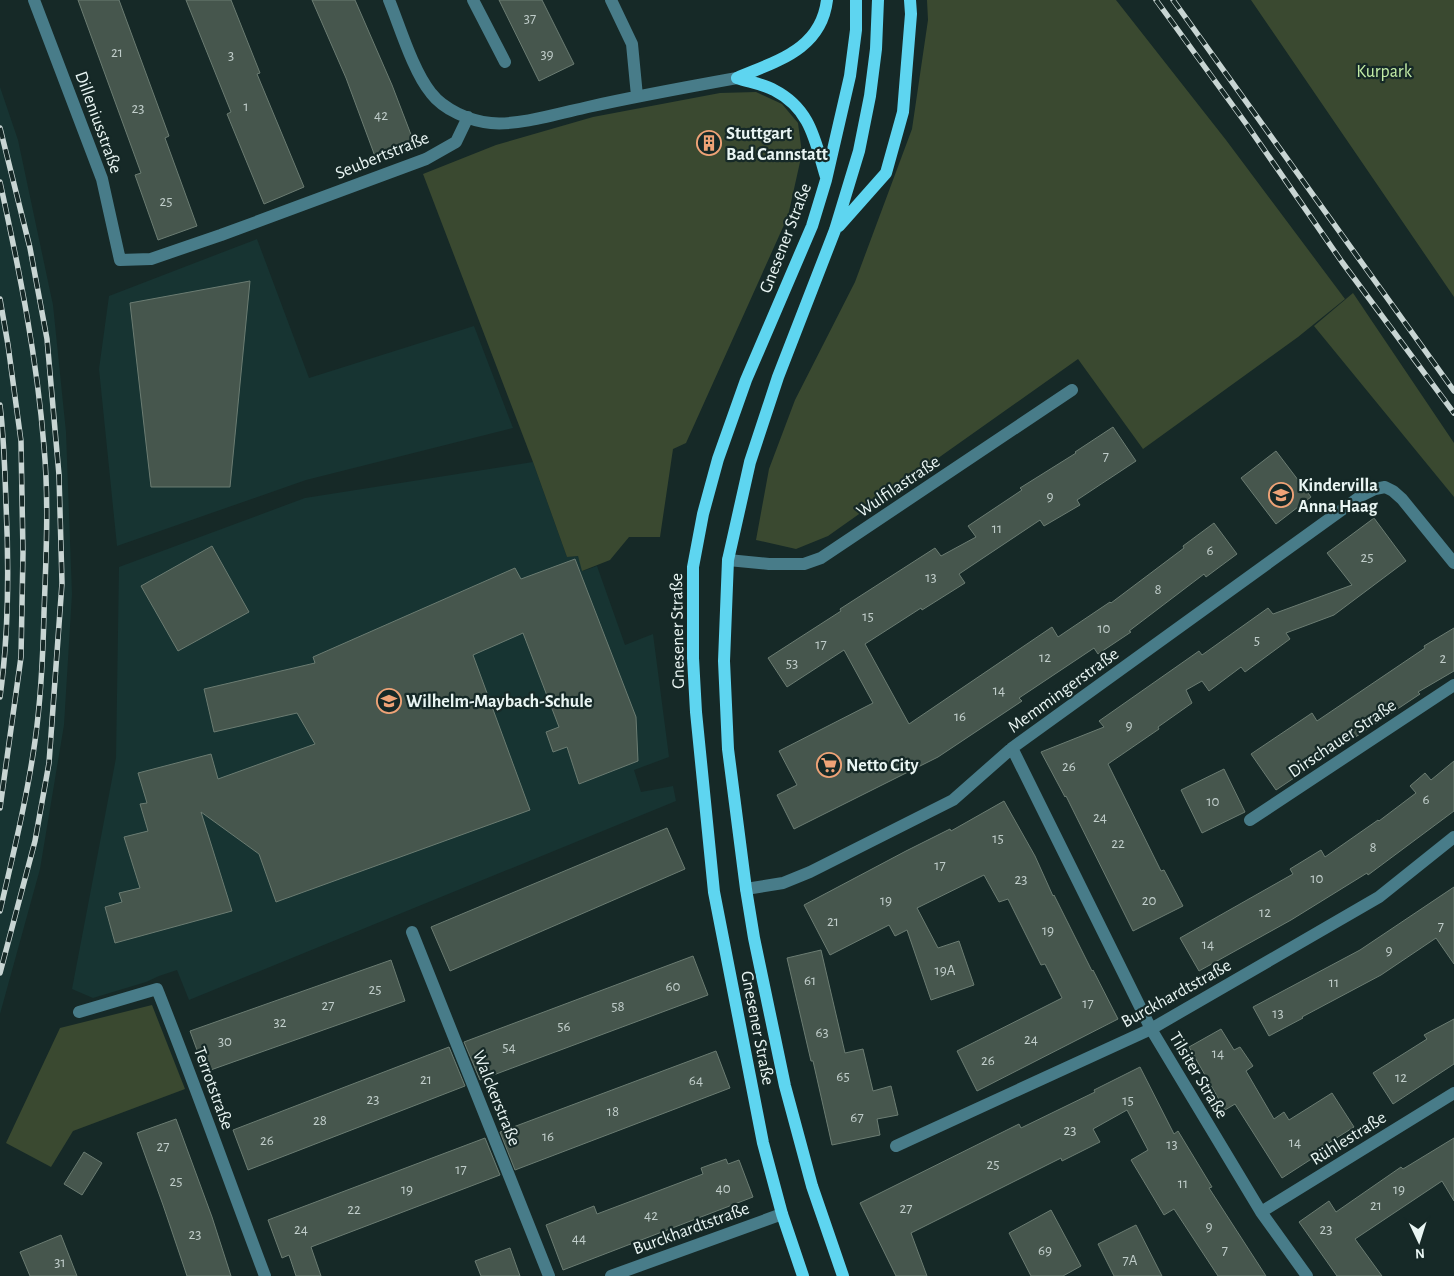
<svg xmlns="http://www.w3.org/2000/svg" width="1454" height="1276" viewBox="0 0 1454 1276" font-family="'Alegreya Sans',sans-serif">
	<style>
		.built { fill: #173432 }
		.green { fill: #3a4930 }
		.building { fill: #46564d; stroke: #6b7c72 }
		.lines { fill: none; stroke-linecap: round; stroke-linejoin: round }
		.minor { stroke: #487c89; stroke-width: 12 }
		.major { stroke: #5ed5f0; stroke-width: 12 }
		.rail-casing { stroke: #c8d5d3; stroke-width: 5.5 }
		.rail { stroke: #162927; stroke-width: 4; stroke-dasharray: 11; stroke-linecap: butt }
		.labels { text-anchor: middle; stroke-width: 4.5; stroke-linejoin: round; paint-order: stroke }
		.number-label { font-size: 15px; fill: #c0cdca }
		.park-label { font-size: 18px; fill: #c3eda7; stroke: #162927 }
		.street-label { font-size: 18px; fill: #e9f5f3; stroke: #162927 }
		.poi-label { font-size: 18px; font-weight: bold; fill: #e9f5f3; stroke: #162927; text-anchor: start }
	</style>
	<rect width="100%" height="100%" fill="#162927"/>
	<path class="built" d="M0,87L18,140L53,305L66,432L72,594L64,725L40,869L0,1014Z
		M257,239L309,378L474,326L513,428L306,480L117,546L99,369L109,296Z
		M533,462L567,557L578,556L583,571L597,566L625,645L653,634L669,757L634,770L641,792L673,786L676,801L189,1000L177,970L159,976L146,982L93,998L72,989L116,758L119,567L305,498Z"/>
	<path class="green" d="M927,0H1116L1226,140L1345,299L1298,337L1143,449L1078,359L828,536L796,549L756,540L769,469L795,400L855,282L912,129L928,20Z
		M1251,0H1454V297Z
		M756,92L782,104L798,123L802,153L788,216L686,443L673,449L660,537H629L610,560L582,571L578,556L567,557L533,462L423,174L496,145L593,117L720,93Z
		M1353,293L1454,443V497L1314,326Z
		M152,1005L185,1089L73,1131L51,1167L6,1143L60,1028Z"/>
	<path class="building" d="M78,0H119L169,136L165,138L197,226L158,240L135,175L141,173Z
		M186,0H231L260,73L257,74L304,187L264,204L227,114L231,112Z
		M312,0H355L392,85L415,145L376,159L346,78Z
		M499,0H542L574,64L539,81Z
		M250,281L230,487H151L130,303Z
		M1113,427L1136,461L1077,500L1080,505L1044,526L1040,520L959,574L965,583L922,610L921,608L865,644L909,724L1052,627L1058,637L1110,602L1111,603L1184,548L1183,546L1214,523L1237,554L1206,577L1204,574L1129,631L1131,632L1098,654L1094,648L1019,698L1022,701L938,757L794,829L777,795L797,785L779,751L873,703L844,650L787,687L768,658L841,611L840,609L935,548L941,556L976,537L968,526L1022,490L1020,488L1076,453L1075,452Z
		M1276,451L1311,497L1276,524L1241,478Z
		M1374,518L1406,561L1334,615L1286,633L1290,639L1245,672L1241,667L1209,691L1202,681L1186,690L1192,703L1158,727L1159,729L1108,764L1161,871L1164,870L1183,906L1133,931L1066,796L1065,797L1041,752L1104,727L1099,721L1199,651L1202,655L1268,608L1273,614L1352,585L1327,553Z
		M212,546L249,612L178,651L141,586Z
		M575,559L636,717L638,761L579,784L567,747L553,752L546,732L559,727L523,633L473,655L530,810L276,902L259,854L201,812L232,911L115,943L105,907L122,902L119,893L140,888L124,837L148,831L140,804L147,803L138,773L211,754L218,779L315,744L297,713L214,732L204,689L315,663L313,657L515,568L521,579Z
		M1454,628V671L1418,692L1420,694L1276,790L1251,754L1312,713L1317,721L1425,648L1424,646Z
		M1454,761V811L1368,875L1367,873L1291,920L1199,971L1180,938L1293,874L1290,869L1321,850L1325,857L1378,820L1379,821L1416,793L1410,786L1425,773L1431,780Z
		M1224,769L1245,812L1202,833L1181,790Z
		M1004,801L1035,856L1053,896L1054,895L1092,971L1093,970L1118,1019L977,1091L957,1051L1062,998L1045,964L1041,965L1008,899L999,902L984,875L917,908L938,948L959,941L974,985L931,1000L907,930L895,936L889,925L830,955L804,905L906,851L950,829L951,831Z
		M667,828L685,869L450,971L431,927Z
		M1454,887V964L1436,938L1381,975L1302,1017L1303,1018L1269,1036L1253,1007L1360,950Z
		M821,950L845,1053L863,1049L873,1091L891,1086L898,1115L877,1119L880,1135L832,1145L813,1061H811L787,958Z
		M693,956L708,995L480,1080L464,1042Z
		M391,960L405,1001L205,1072L190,1031Z
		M1454,1019V1064L1393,1104L1373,1073L1427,1039L1424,1035Z
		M1221,1029L1234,1050L1240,1047L1253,1066L1246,1071L1274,1119L1284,1112L1289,1120L1332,1093L1354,1127L1311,1154L1313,1158L1282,1178L1235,1104L1225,1110L1189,1047Z
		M449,1047L465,1086L248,1170L233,1130Z
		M716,1051L730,1088L515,1170L500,1132Z
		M1140,1067L1174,1134L1178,1131L1212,1187L1209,1188L1266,1276H1218L1174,1209L1164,1215L1131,1160L1148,1150L1127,1110L1093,1129L1100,1142L1062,1161L1061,1158L911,1233L927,1276H896L860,1203L1019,1124L1021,1128L1095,1092L1094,1090Z
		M176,1119L212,1217L231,1276H187L163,1205L137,1133Z
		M485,1138L500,1175L311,1247L321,1276H296L289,1255L282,1258L268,1220Z
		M1454,1138V1201L1442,1181L1355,1239L1382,1276H1337L1299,1222L1329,1201L1336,1212L1401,1167L1403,1169Z
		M84,1152L102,1163L82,1195L64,1184Z
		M726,1159L728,1164L739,1160L753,1197L563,1270L546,1225L594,1206L597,1214L703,1174L701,1168Z
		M1051,1210L1081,1266L1063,1276H1031L1009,1233Z
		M1136,1225L1162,1276H1114L1098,1244Z
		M61,1235L77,1276H30L20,1252Z
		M510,1248L520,1276H481L475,1261Z"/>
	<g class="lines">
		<path class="minor" d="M34,0L102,179L120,260L151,259L221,235L426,159L456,142L468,117
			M389,0C400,27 413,71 431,93C444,110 470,121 491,123C517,126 561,113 588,107C637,96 687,87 737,78
			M473,0L505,62
			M611,0L632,44L637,96
			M728,560L769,564H804L821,558L1072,390
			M1012,748L1151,1029L1261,1212L1307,1276
			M1250,820L1454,685
			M746,889L783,883L810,872L953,800L1012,748L1361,496L1375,489L1385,487L1393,491L1402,499L1454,563
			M412,932L549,1276
			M79,1012L157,989C195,1084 229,1181 265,1276
			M896,1146L1151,1029L1379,897L1454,837
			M1261,1212L1454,1093
			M611,1276L782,1214"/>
		<path class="major" d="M737,78C749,82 763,84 774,90C811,109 815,141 826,177
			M737,78C776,61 821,50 827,0
			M839,226L886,173L903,112L911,14L910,0
			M803,1276L782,1214L763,1143L714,892L696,712L693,658V567L703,514L718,459L746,380L812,226L826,180L850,76L856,30V0
			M843,1276L812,1186L785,1086L754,938L746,889L728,749L724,661L728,560L750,462L778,377L835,230L859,151L870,96L876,49L878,0"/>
		<defs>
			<path id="rail" d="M1156,0L1247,125L1342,262L1454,413
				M1173,0L1454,391
				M0,128L30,248L47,339L59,475L62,583L49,763L35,841L0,973
				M0,182C19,269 37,357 44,447C49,502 46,558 44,613C43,655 41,699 35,741C27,798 13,855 0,911
				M0,299L8,345L21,441L23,553L21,657L0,808
				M0,405C4,438 5,471 6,504C9,568 9,633 0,697"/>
		</defs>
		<use href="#rail" class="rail-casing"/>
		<use href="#rail" class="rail"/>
	</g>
	<defs>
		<symbol id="building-ring" viewBox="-11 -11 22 22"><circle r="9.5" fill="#162927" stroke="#efa377" stroke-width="1.5"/><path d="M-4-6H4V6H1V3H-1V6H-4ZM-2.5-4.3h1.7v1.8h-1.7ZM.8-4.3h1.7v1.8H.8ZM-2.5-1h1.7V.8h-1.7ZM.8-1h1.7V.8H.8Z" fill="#efa377"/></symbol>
		<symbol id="school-ring" viewBox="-11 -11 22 22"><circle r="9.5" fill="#162927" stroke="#efa377" stroke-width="1.5"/><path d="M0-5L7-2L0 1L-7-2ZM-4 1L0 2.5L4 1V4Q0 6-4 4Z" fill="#efa377"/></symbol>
		<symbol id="supermarket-ring" viewBox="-11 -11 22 22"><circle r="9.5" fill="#162927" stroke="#efa377" stroke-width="1.5"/><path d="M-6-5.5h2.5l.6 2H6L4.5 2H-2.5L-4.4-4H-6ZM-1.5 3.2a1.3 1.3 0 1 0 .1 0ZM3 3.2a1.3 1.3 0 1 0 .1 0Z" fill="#efa377"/></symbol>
	</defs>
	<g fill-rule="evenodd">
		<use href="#building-ring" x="695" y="129" width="28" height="28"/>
		<use href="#school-ring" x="1267" y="481" width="28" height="28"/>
		<use href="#school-ring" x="375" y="687" width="28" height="28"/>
		<use href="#supermarket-ring" x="815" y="751" width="28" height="28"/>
	</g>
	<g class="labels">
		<g class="number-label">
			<text x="530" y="23">37</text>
			<text x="117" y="57">21</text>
			<text x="547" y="59">39</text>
			<text x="231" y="60">3</text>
			<text x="246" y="111">1</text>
			<text x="138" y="113">23</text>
			<text x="381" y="120">42</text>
			<text x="166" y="206">25</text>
			<text x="1106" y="461">7</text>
			<text x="1050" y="501">9</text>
			<text x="997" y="533">11</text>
			<text x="1210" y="555">6</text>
			<text x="1367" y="562">25</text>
			<text x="931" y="582">13</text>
			<text x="1158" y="594">8</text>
			<text x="868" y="621">15</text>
			<text x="1104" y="633">10</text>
			<text x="1257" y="645">5</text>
			<text x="821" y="649">17</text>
			<text x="1045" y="662">12</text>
			<text x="1443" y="663">2</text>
			<text x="792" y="668">53</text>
			<text x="999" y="695">14</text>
			<text x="960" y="721">16</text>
			<text x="1129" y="730">9</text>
			<text x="1069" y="771">26</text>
			<text x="1426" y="804">6</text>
			<text x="1213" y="806">10</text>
			<text x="1100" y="822">24</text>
			<text x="998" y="843">15</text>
			<text x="1118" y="848">22</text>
			<text x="1373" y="852">8</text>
			<text x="940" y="870">17</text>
			<text x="1317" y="883">10</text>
			<text x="1021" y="884">23</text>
			<text x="886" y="905">19</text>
			<text x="1149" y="905">20</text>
			<text x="1265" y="917">12</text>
			<text x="833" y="926">21</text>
			<text x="1441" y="931">7</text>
			<text x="1048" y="935">19</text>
			<text x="1208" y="949">14</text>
			<text x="1389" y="955">9</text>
			<text x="945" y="975">19A</text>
			<text x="810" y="985">61</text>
			<text x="1334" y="987">11</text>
			<text x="673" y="991">60</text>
			<text x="375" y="994">25</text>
			<text x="1088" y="1008">17</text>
			<text x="328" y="1010">27</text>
			<text x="618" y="1011">58</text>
			<text x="1278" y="1018">13</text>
			<text x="280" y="1027">32</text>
			<text x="564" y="1031">56</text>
			<text x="822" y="1037">63</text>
			<text x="1031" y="1044">24</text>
			<text x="225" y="1046">30</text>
			<text x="509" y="1052">54</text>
			<text x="1218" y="1058">14</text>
			<text x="988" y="1065">26</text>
			<text x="843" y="1081">65</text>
			<text x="1401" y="1082">12</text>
			<text x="426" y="1084">21</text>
			<text x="696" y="1085">64</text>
			<text x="373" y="1104">23</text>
			<text x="1128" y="1105">15</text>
			<text x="613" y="1116">18</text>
			<text x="857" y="1122">67</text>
			<text x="320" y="1125">28</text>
			<text x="1070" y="1135">23</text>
			<text x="548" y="1141">16</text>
			<text x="267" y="1145">26</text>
			<text x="1295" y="1147">14</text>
			<text x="1172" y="1149">13</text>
			<text x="163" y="1151">27</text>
			<text x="993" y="1169">25</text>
			<text x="461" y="1174">17</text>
			<text x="176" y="1186">25</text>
			<text x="1183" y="1188">11</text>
			<text x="723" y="1193">40</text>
			<text x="407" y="1194">19</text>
			<text x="1399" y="1194">19</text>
			<text x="1376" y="1210">21</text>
			<text x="906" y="1213">27</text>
			<text x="354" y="1214">22</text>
			<text x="651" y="1220">42</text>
			<text x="1209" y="1231">9</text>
			<text x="301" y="1234">24</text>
			<text x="1326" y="1234">23</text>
			<text x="195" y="1239">23</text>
			<text x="579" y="1243">44</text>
			<text x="1045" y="1255">69</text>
			<text x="1225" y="1255">7</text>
			<text x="1130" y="1265">7A</text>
			<text x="60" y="1267">31</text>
		</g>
		<g class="park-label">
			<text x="1384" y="77">Kurpark</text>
		</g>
		<g class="street-label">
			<text transform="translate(99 122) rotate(70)" y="6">Dilleniusstraße</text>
			<text transform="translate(382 155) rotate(-22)" y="6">Seubertstraße</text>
			<text transform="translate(785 238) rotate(-69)" y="6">Gnesener Straße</text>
			<text transform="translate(898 486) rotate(-34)" y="6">Wulfilastraße</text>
			<text transform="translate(677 631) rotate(-91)" y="6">Gnesener Straße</text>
			<text transform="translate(1063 690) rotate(-36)" y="6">Memmingerstraße</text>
			<text transform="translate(1342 738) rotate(-34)" y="6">Dirschauer Straße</text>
			<text transform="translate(1176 993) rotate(-29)" y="6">Burckhardtstraße</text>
			<text transform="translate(758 1028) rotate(79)" y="6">Gnesener Straße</text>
			<text transform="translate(1199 1075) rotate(59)" y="6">Tilsiter Straße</text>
			<text transform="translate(214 1088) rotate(70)" y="6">Terrotstraße</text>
			<text transform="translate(497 1098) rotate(68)" y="6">Walckerstraße</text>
			<text transform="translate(1348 1138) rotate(-32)" y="6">Rühlestraße</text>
			<text transform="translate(691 1228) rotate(-20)" y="6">Burckhardtstraße</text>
		</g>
		<g class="poi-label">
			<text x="726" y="139">Stuttgart<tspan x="726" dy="21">Bad Cannstatt</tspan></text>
			<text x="1298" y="491">Kindervilla<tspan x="1298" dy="21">Anna Haag</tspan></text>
			<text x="406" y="707">Wilhelm-Maybach-Schule</text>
			<text x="846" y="771">Netto City</text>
		</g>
	</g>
	<g transform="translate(1419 1241) rotate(176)" stroke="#162927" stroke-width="4" paint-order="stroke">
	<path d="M0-4L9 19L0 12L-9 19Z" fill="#e9f5f3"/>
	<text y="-8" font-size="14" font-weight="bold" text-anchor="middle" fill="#e9f5f3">N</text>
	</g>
</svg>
